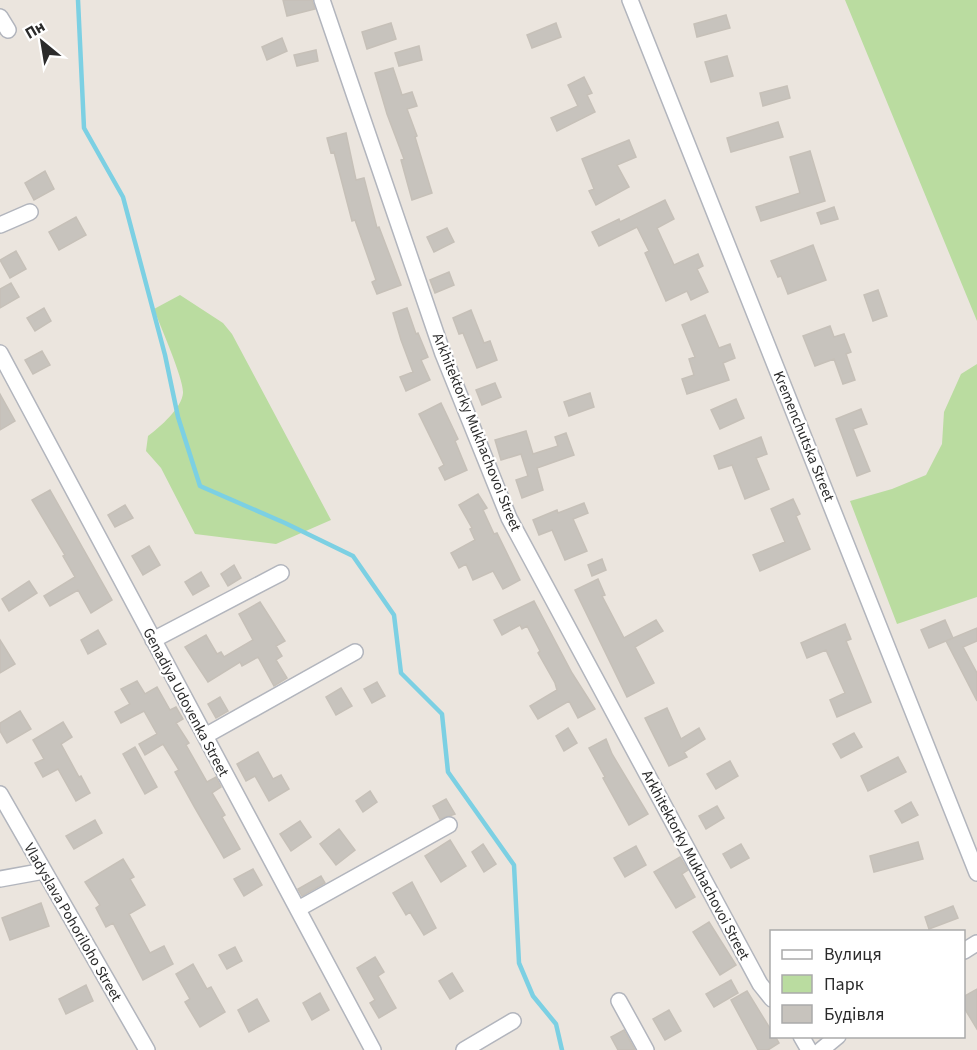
<svg xmlns="http://www.w3.org/2000/svg" width="977" height="1050" viewBox="0 0 977 1050" font-family="'Source Sans 3',sans-serif">
	<style>
		.green { fill: #badca0 }
		.lines { fill: none; stroke-linecap: round; stroke-linejoin: round }
		.stream { stroke: #7cd0e3; stroke-width: 4.5 }
		.building { fill: #c7c3bd; stroke: #c6c0b8; stroke-width: 1.5 }
		.minor-casing { stroke: #b2b5bd; stroke-width: 18 }
		.minor { stroke: #fff; stroke-width: 15 }
		.labels { text-anchor: middle; stroke-width: 4.5; stroke-linejoin: round; paint-order: stroke }
		.street-label { font-size: 15px; fill: #2b2b2b; stroke: #fff }
	</style>
	<rect width="100%" height="100%" fill="#ebe5de"/>
	<path class="green" d="M845,0H977V321Z
		M180,295L223,323L232,334L331,520L276,544L195,534L161,468L146,451L148,436C160,427 182,408 183,393C184,379 160,326 154,309Z
		M977,364V597L897,624L850,501L892,489L926,475L942,444L944,412L961,374Z"/>
	<g class="lines">
		<path class="stream" d="M78,0L84,128L123,197L165,355L178,417L200,486L285,523L353,556L394,615L401,673L442,714L448,772L514,865L519,963L533,996L556,1024L562,1050"/>
	</g>
	<path class="building" d="M283,0H312L315,9L287,16Z
		M726,15L730,28L697,37L694,24Z
		M391,23L396,39L367,49L362,32Z
		M556,23L561,37L532,48L527,35Z
		M282,38L287,51L267,60L262,47Z
		M419,46L422,60L399,66L395,53Z
		M316,50L318,61L297,66L294,55Z
		M727,56L733,76L711,82L705,62Z
		M393,68L402,95L412,92L417,106L407,109L417,136L415,137L432,193L412,200L401,160L404,159L387,114L375,73Z
		M584,77L592,93L587,95L595,112L557,131L551,118L578,106L568,85Z
		M787,86L790,98L763,106L760,93Z
		M778,122L783,137L731,152L727,138Z
		M346,133L356,180L364,178L377,228L379,227L401,285L377,294L372,282L376,280L355,220L352,221L334,152L331,153L327,138Z
		M629,140L636,157L617,165L629,187L596,205L589,191L594,189L582,159Z
		M810,151L825,201L761,221L756,207L800,193L790,157Z
		M45,171L54,189L34,200L25,183Z
		M665,200L674,219L657,228L674,265L698,254L703,266L697,269L708,292L691,300L687,291L666,301L645,253L649,251L637,227L599,246L592,232L619,219L620,222Z
		M834,207L838,219L821,224L817,213Z
		M76,217L86,235L59,250L49,232Z
		M447,228L454,242L434,252L427,237Z
		M813,245L826,280L788,294L781,276L778,277L771,261Z
		M16,251L26,269L10,278L0,260Z
		M449,272L454,285L435,293L430,280Z
		M11,283L19,297L0,308V289Z
		M878,290L887,316L873,321L864,295Z
		M44,308L51,321L35,331L27,318Z
		M407,308L416,334L418,333L428,357L421,360L430,380L406,391L400,377L413,372L401,340L393,313Z
		M471,310L484,343L490,341L497,360L477,368L463,333L459,334L453,318Z
		M705,315L719,348L730,344L735,358L723,363L729,380L687,394L682,379L694,375L689,359L695,357L682,325Z
		M830,326L834,337L844,334L851,352L846,354L855,380L843,384L834,359L815,366L803,336Z
		M42,351L50,365L33,374L25,360Z
		M495,383L501,397L482,405L476,390Z
		M590,393L594,407L569,416L564,402Z
		M0,394L15,421L0,430Z
		M736,399L744,418L720,429L711,410Z
		M441,403L458,439L455,441L467,470L445,480L439,468L444,465L419,414Z
		M861,409L867,424L853,429L870,471L857,476L836,419Z
		M526,431L533,454L558,446L555,437L566,433L574,455L537,468L543,490L522,498L516,480L528,476L521,454L501,460L495,440Z
		M761,437L767,454L756,458L769,489L745,499L732,465L719,469L714,456Z
		M50,490L112,600L91,613L78,590L50,606L44,596L75,577L63,556L65,555L32,500Z
		M478,494L487,508L483,510L494,534L497,533L520,580L503,589L493,571L473,580L466,564L459,568L451,553L475,540L470,529L472,528L459,505Z
		M793,499L800,514L796,516L810,549L760,571L753,555L785,542L771,509Z
		M584,503L588,513L573,519L587,551L565,560L552,530L539,535L533,520L557,510L558,513Z
		M125,505L133,518L115,527L108,515Z
		M149,546L160,565L143,575L132,556Z
		M602,559L606,570L592,576L588,565Z
		M234,565L241,578L228,586L221,574Z
		M201,572L209,586L193,595L185,582Z
		M598,579L605,595L602,596L624,638L656,620L663,631L635,647L654,683L627,697L575,590Z
		M29,581L37,593L9,611L2,599Z
		M534,601L572,673L595,709L578,718L569,701L538,719L530,706L557,690L555,683L538,653L540,651L527,626L522,629L520,625L502,635L494,620Z
		M260,602L285,641L276,646L282,656L276,660L287,678L274,686L258,657L242,666L240,662L208,682L185,647L206,635L217,654L221,652L224,657L253,640L239,614Z
		M945,620L953,638L929,648L921,630Z
		M845,624L851,639L846,641L871,702L837,717L830,700L845,693L826,650L807,658L801,643Z
		M977,628V641L963,647L977,673V701L946,641Z
		M98,630L106,644L88,654L81,640Z
		M0,640L15,664L0,673Z
		M137,681L145,694L157,687L170,710L176,707L183,719L176,723L189,743L186,745L207,782L216,777L221,787L212,793L225,815L222,817L240,849L224,858L195,808L175,772L179,770L163,744L145,755L139,744L157,734L144,711L121,723L115,712L130,704L121,689Z
		M377,682L385,696L372,703L364,689Z
		M341,688L352,706L336,715L326,697Z
		M220,697L228,711L216,718L208,704Z
		M667,708L681,739L699,728L705,739L684,752L687,757L669,766L645,718Z
		M20,711L31,729L7,743L0,731V723Z
		M63,722L72,737L61,744L79,777L81,776L90,793L76,801L58,769L43,777L35,763L44,759L33,740Z
		M568,728L577,743L564,751L556,736Z
		M854,733L862,747L841,758L833,744Z
		M606,739L612,754L648,814L629,825L603,778L605,777L589,748Z
		M135,747L157,787L145,794L123,754Z
		M258,752L273,779L281,775L289,789L269,801L255,776L246,781L237,764Z
		M898,757L906,772L868,791L861,776Z
		M730,761L738,776L716,789L707,774Z
		M370,791L377,802L363,812L356,801Z
		M446,799L455,814L440,819L433,806Z
		M911,802L918,815L902,823L895,811Z
		M717,806L724,818L706,829L699,816Z
		M95,820L102,833L74,849L66,836Z
		M300,821L311,837L291,851L280,834Z
		M339,829L355,850L336,865L320,844Z
		M450,840L466,866L441,882L425,856Z
		M918,842L923,859L874,872L870,856Z
		M483,844L496,864L484,872L472,852Z
		M741,844L749,858L731,868L723,854Z
		M636,846L646,865L625,877L614,858Z
		M680,857L688,870L682,874L695,897L676,908L654,872Z
		M123,859L134,877L130,879L145,905L129,914L150,953L164,946L173,964L143,980L113,923L106,927L96,908L100,905L85,882Z
		M253,869L262,885L244,896L234,879Z
		M321,876L325,883L302,896L298,889Z
		M412,882L436,928L424,935L410,912L406,915L393,893Z
		M41,903L49,926L10,940L2,918Z
		M953,906L958,918L929,929L925,917Z
		M709,922L736,965L720,975L693,932Z
		M235,947L242,961L227,969L219,955Z
		M375,957L384,972L378,976L396,1008L379,1018L370,1003L375,1000L357,968Z
		M193,964L207,989L211,987L225,1012L200,1027L185,1002L190,999L176,974Z
		M452,973L463,991L450,999L439,981Z
		M731,980L738,993L714,1007L706,994Z
		M86,985L93,1001L66,1014L59,999Z
		M977,989V1029L963,1006V997Z
		M747,991L771,1030V1036H775L779,1043L768,1050H758L731,1000Z
		M320,993L329,1010L312,1020L303,1003Z
		M257,999L269,1021L249,1032L238,1010Z
		M669,1010L681,1031L665,1040L653,1019Z
		M624,1030L635,1050H618L611,1037Z"/>
	<g class="lines">
		<defs>
			<path id="minor" d="M322,0L443,354L509,518L760,984L772,999
				M630,0L977,873
				M0,17L8,30
				M0,225L30,212
				M0,353L373,1050
				M153,640L281,573
				M205,736L355,652
				M0,794L147,1050
				M0,879L44,871
				M298,909L449,825
				M964,951L977,943
				M619,1001L646,1050
				M801,1036L809,1050
				M464,1050L513,1021
				M821,1050L838,1036"/>
		</defs>
		<use href="#minor" class="minor-casing"/>
		<use href="#minor" class="minor"/>
	</g>
	<g class="labels">
		<g class="street-label">
			<text transform="translate(477 432) rotate(68)" y="5">Arkhitektorky Mukhachovoi Street</text>
			<text transform="translate(804 436) rotate(68)" y="5">Kremenchutska Street</text>
			<text transform="translate(186 702) rotate(62)" y="5">Genadiya Udovenka Street</text>
			<text transform="translate(696 865) rotate(62)" y="5">Arkhitektorky Mukhachovoi Street</text>
			<text transform="translate(73 922) rotate(60)" y="5">Vladyslava Pohoriloho Street</text>
		</g>
	</g>
	<rect x="770" y="930" width="195" height="108" fill="#ffffff" stroke="#aaaaaa" stroke-width="1.5"/>
	<rect x="782" y="950" width="30" height="9" fill="#ffffff" stroke="#aaaaaa" stroke-width="1.5"/>
	<text x="824" y="960" font-size="18" fill="#2b2b2b">Вулиця</text>
	<rect x="782" y="975" width="30" height="18" fill="#badca0" stroke="#aaaaaa" stroke-width="1.5"/>
	<text x="824" y="990" font-size="18" fill="#2b2b2b">Парк</text>
	<rect x="782" y="1005" width="30" height="18" fill="#c7c3bd" stroke="#aaaaaa" stroke-width="1.5"/>
	<text x="824" y="1020" font-size="18" fill="#2b2b2b">Будівля</text>
	<g transform="translate(42 42) rotate(330)" stroke="#ffffff" stroke-width="4.5" paint-order="stroke">
	<path d="M0-4.5L10 22L0 15L-10 22Z" fill="#2b2b2b"/>
	<text y="-9" font-size="16" font-weight="bold" text-anchor="middle" fill="#2b2b2b">Пн</text>
	</g>
</svg>
